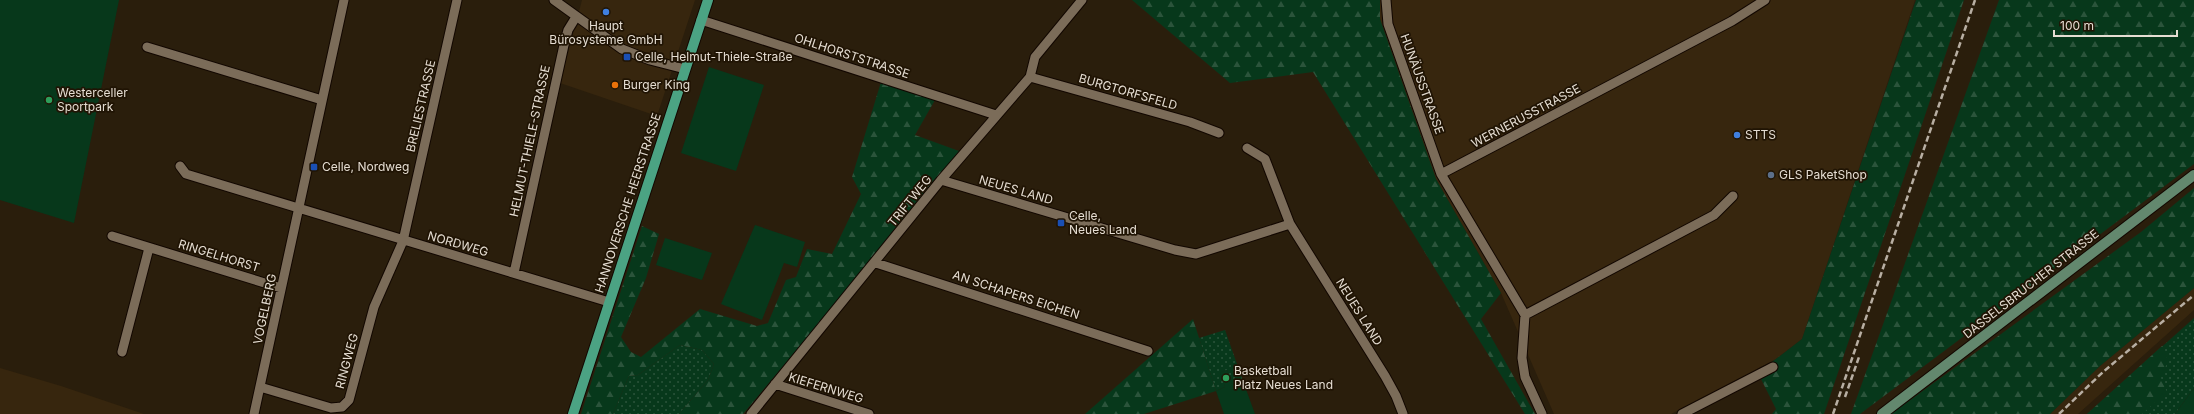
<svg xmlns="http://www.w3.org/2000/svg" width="2194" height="414" viewBox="0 0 2194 414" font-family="Inter,sans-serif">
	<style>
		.built { fill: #37260e }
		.grass { fill: url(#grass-dots) }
		.forest { fill: url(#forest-firs) }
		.park { fill: #07381b }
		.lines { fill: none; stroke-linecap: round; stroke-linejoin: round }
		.street-casing { stroke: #120700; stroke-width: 11 }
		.secondary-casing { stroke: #120700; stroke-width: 12 }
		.primary-casing { stroke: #120700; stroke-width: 12 }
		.street { stroke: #7b6c59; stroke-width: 9 }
		.secondary { stroke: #63886e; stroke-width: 10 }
		.primary { stroke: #4ba383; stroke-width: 10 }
		.rail { stroke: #b8afa3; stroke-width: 2.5; stroke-dasharray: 6 3; stroke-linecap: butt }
		.shop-dot { fill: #3f7fe0; stroke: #201404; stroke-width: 1.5 }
		.transit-dot { fill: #1a4fb4; stroke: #201404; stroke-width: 1.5 }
		.food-dot { fill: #e8710a; stroke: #201404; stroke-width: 1.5 }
		.leisure-dot { fill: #2e9e5b; stroke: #201404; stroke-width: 1.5 }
		.service-dot { fill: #5c6f8a; stroke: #201404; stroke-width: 1.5 }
		.labels { text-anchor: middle; stroke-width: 3.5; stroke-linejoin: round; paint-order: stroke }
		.poi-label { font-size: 12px; fill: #e5ddd2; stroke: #201404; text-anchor: start }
		.street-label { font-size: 12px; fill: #e5ddd2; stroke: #201404 }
	</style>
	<defs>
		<pattern id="grass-dots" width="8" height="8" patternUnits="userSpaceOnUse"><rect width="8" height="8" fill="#07381b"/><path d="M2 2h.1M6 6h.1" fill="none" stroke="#2b543b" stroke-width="1.8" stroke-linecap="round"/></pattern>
		<pattern id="forest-firs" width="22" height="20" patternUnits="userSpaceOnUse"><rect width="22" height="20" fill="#07381b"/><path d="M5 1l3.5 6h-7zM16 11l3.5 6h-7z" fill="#2b543b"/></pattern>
	</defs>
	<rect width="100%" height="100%" fill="#2a1e0c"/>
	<path class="built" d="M582,0H695L657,116L560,83Z
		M1380,0H1915L1802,339L1776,359L1671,414H1554L1501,293L1436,179L1380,19Z
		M2194,288V310L2078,414H2050L2100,366Z
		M0,368L61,386L144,414H0Z"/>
	<path class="grass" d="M2194,318V388L2175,414H2087Z
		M1225,330L1243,381L1232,385L1227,370L1221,372L1225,387L1216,391L1199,338Z
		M680,345L702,350L714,364L708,380L679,414H613L629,376L638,375Z"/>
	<path class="forest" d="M1132,0H1380V19L1436,179L1501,293L1481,319L1535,414H1525L1313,72L1230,83Z
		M1916,0H1964L1824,414H1772L1776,409L1761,379L1777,370L1772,362L1802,339Z
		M1999,0H2194V164L1860,414H1851Z
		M881,82L935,100L915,135L959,151L872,260L743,414H679L708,380L714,364L702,350L680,345L638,375L629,376L613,414H581L642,226L659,234L646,278L621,337L631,352L641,357L700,309L757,326L768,323L786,280L796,277L807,249L832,254L861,194L852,177Z
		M2194,188V288L2100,366L2050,414H1891L2141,232Z
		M1193,319L1216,391L1144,414H1085Z
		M2162,346C2170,358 2168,365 2160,376L2167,392L2142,414H2087Z"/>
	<path class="park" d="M0,0H119L74,223L0,200Z
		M709,67L764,85L736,171L681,153Z
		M755,225L805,242L797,267L784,263L762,320L721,304Z
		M665,238L712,253L702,280L656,265Z
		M1227,370L1232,384L1243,381L1255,414H1224L1216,391L1225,387L1220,372Z
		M2194,388V414H2175Z"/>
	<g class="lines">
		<defs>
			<path id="street" d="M554,0L622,49L650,60L685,69
				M1386,0L1388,24L1441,174L1525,315L1522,358L1525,377L1542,414
				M701,20L996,115
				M147,47L322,100
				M1030,77L1190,122L1219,133
				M1247,148L1265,159L1290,224
				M180,166L186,174L609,302
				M1441,174L1732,21L1765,0
				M941,180L1175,250L1196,254L1290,224L1385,376L1396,396L1403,414
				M112,236L281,288
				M876,263L1148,351
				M514,273L564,45L568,30L576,17
				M1525,315L1714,215L1733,196
				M122,352L149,248
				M775,384L869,414
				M260,387L331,408L342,407L349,400L374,307L403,241L457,0
				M254,414L344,0
				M751,414L941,180L1030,77L1035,57L1082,0
				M1682,414L1773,367"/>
			<path id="secondary" d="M1882,414L2194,175"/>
			<path id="primary" d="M573,414L708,0"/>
		</defs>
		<use href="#street" class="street-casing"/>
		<use href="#secondary" class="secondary-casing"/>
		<use href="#primary" class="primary-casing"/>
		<use href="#street" class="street"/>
		<use href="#secondary" class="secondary"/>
		<use href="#primary" class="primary"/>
		<path class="rail" d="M1845,397L1859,357
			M1833,414L1975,0
			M2059,414L2103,372L2194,295"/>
	</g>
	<g class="shop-dot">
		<circle cx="606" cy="12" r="4"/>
		<circle cx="1737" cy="135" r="4"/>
	</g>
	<g class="transit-dot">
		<rect x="623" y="53" width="8" height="8" rx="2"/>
		<rect x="310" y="163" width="8" height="8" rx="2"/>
		<rect x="1057" y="219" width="8" height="8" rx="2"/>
	</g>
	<circle class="food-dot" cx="615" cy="85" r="4"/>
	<g class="leisure-dot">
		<circle cx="49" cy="100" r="4"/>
		<circle cx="1226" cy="378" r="4"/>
	</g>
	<circle class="service-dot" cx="1771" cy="175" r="4"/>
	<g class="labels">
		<g class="poi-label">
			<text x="606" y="30" text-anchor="middle">Haupt<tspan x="606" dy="14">Bürosysteme GmbH</tspan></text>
			<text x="635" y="61">Celle, Helmut-Thiele-Straße</text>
			<text x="623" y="89">Burger King</text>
			<text x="57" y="97">Westerceller<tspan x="57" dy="14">Sportpark</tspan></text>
			<text x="1745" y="139">STTS</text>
			<text x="322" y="171">Celle, Nordweg</text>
			<text x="1779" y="179">GLS PaketShop</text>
			<text x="1069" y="220">Celle,<tspan x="1069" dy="14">Neues Land</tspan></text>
			<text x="1234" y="375">Basketball<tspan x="1234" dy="14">Platz Neues Land</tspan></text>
		</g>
		<g class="street-label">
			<text transform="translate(852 56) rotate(18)" y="4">OHLHORSTSTRASSE</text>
			<text transform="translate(1422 84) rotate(70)" y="4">HUNÄUSSTRASSE</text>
			<text transform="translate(1128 92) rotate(16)" y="4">BURGTORFSFELD</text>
			<text transform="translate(421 106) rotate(-77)" y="4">BRELIESTRASSE</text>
			<text transform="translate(1526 116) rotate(-28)" y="4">WERNERUSSTRASSE</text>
			<text transform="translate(530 141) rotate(-78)" y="4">HELMUT-THIELE-STRASSE</text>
			<text transform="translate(1016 190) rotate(16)" y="4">NEUES LAND</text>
			<text transform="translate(910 201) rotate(-51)" y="4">TRIFTWEG</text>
			<text transform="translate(628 203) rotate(-72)" y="4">HANNOVERSCHE HEERSTRASSE</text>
			<text transform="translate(458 244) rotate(16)" y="4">NORDWEG</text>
			<text transform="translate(219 256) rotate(17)" y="4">RINGELHORST</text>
			<text transform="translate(2031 284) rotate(-38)" y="4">DASSELSBRUCHER STRASSE</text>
			<text transform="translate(1016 295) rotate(18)" y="4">AN SCHAPERS EICHEN</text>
			<text transform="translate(265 309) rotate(-78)" y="4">VOGELBERG</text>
			<text transform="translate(1359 312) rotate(58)" y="4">NEUES LAND</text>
			<text transform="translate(347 361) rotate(-75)" y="4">RINGWEG</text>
			<text transform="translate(826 388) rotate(17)" y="4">KIEFERNWEG</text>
		</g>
	</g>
	<path d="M2054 30v6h123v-6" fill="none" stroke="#e5ddd2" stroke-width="2"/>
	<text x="2060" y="30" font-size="12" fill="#e5ddd2" stroke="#201404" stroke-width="3" paint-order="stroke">100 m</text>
</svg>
